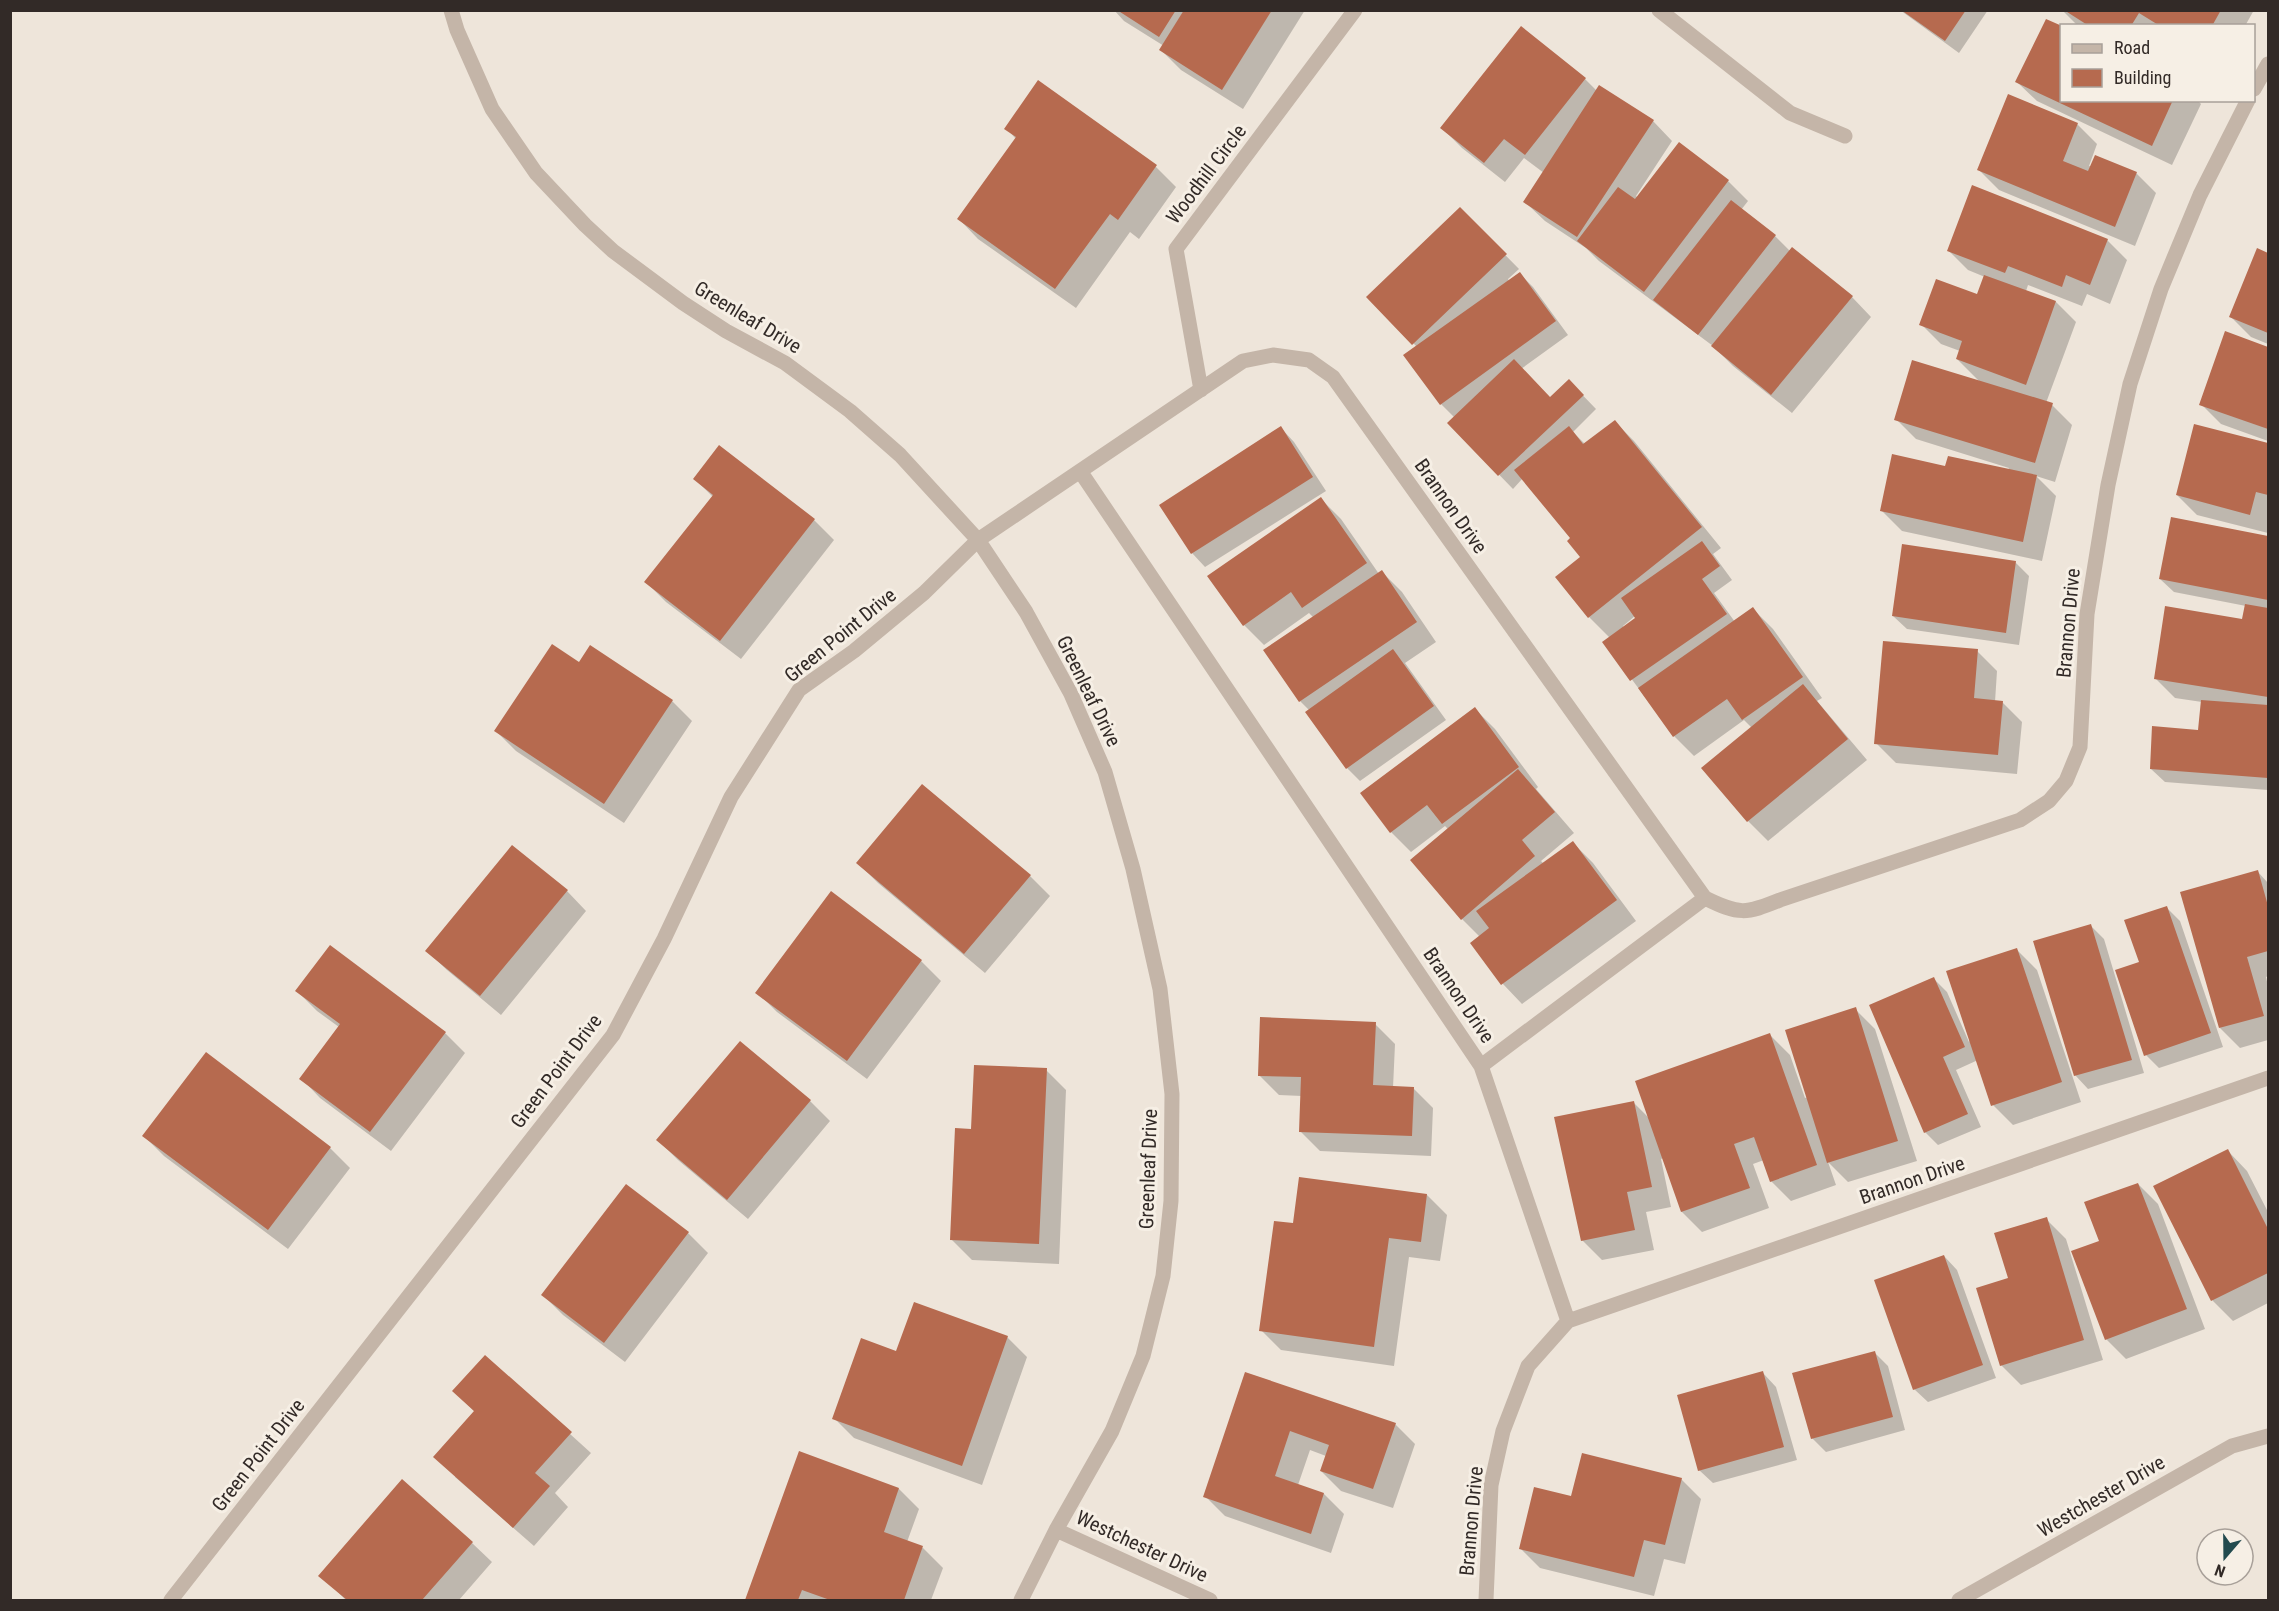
<svg xmlns="http://www.w3.org/2000/svg" width="2279" height="1611" viewBox="0 0 2279 1611" font-family="'Roboto Condensed',sans-serif">
	<style>
		.shadow { fill: #0003; fill-rule: evenodd }
		.building { fill: #b66a4f }
		.lines { fill: none; stroke-linecap: round; stroke-linejoin: round }
		.minor { stroke: #c4b5a8; stroke-width: 15 }
		.labels { text-anchor: middle; stroke-width: 6; stroke-linejoin: round; paint-order: stroke }
		.street-label { font-size: 20px; fill: #322a27; stroke: #f6efe5 }
	</style>
	<rect width="100%" height="100%" fill="#eee5da"/>
	<path class="shadow" d="M1114,10H1305L1243,109L1181,70L1161,50L1164,46L1124,21Z
		M1900,10H1988L1959,53Z
		M2062,10H2254L2245,26H2078Z
		M1585,79L1597,91L1653,121L1672,141L1636,196L1638,198L1728,181L1748,201L1741,210L1775,236L1790,251L1852,297L1871,317L1792,413L1733,366L1713,346L1599,261L1586,248L1545,221L1525,202L1544,173L1524,158L1505,182L1462,148L1442,128Z
		M1038,82L1156,167L1176,187L1139,239L1130,232L1076,308L978,239L959,219L1016,139L1006,128Z
		M2017,82L2062,100H2197L2201,104L2172,165L2037,101Z
		M2077,124L2097,144L2089,166L2136,173L2156,193L2135,246L1999,190L1979,170Z
		M1460,209L1519,269L1508,279L1509,281L1519,273L1533,287L1568,335L1521,369L1550,399L1569,381L1596,409L1573,432L1586,445L1615,422L1634,441L1721,548L1713,554L1732,580L1714,593L1735,622L1753,609L1773,629L1822,698L1817,701L1867,760L1768,841L1748,821L1703,768L1752,728L1744,720L1694,756L1674,736L1604,642L1610,638L1589,617L1557,578L1582,558L1572,538L1523,478L1513,489L1449,423L1455,418L1441,404L1417,347L1368,297ZM1635,616L1637,619L1624,628L1623,626Z
		M2107,240L2127,260L2110,304L2087,294L2082,306L2028,285L2026,291L2056,302L2076,322L2046,403L2052,405L2072,425L2055,482L2036,476L2056,496L2042,561L1902,531L1882,511L1946,468L2008,470L2009,468L1916,439L1896,419L1981,383L1957,359L1960,351L1941,344L1921,324L1978,296L1985,277L1968,270L1948,250Z
		M2258,250L2268,255V344L2251,337L2231,317Z
		M2226,333L2268,348V441L2221,424L2201,404Z
		M2195,426L2268,444V533L2197,515L2177,495Z
		M1281,428L1294,442L1326,491L1205,567L1192,553Z
		M720,447L814,520L834,540L741,659L666,602L646,582L713,497L695,479Z
		M1321,499L1341,519L1379,574L1382,572L1402,592L1436,642L1405,663L1446,720L1360,781L1347,768L1310,711L1300,701L1314,618L1309,613L1264,645L1244,625Z
		M2173,518L2268,537V790L2165,782L2151,769L2200,731L2202,702L2175,698L2155,678L2243,621L2246,606L2174,592L2160,579Z
		M2015,562L2029,576L2019,645L1907,629L1893,616Z
		M1977,651L1997,671L1995,702H2002L2022,722L2017,774L1896,763L1876,743Z
		M672,701L692,721L624,823L516,751L496,731Z
		M1475,709L1495,729L1538,787L1536,789L1574,833L1541,861L1544,864L1573,843L1593,863L1636,921L1522,1004L1503,984L1480,937L1462,919L1448,829L1445,826L1411,852L1391,832L1362,793Z
		M922,786L1030,876L1050,896L985,973L878,883L858,863Z
		M2258,872L2268,883V976L2266,977L2268,986V1040L2240,1048L2220,1028Z
		M567,891L586,911L501,1015L447,970L427,951Z
		M831,893L921,961L941,981L867,1079L777,1012L757,992Z
		M2167,908L2180,921L2223,1047L2159,1068L2146,1055L2141,963Z
		M2091,926L2104,939L2144,1073L2088,1089L2075,1075Z
		M331,947L445,1033L465,1053L391,1151L320,1098L301,1078L339,1027L317,1011L297,991Z
		M2017,950L2037,970L2081,1102L2013,1125L1993,1105L1978,1060L1956,1070L1981,1127L1938,1145L1925,1132L1934,979L1947,992L1969,1042Z
		M1855,1009L1875,1029L1917,1161L1848,1182L1828,1162L1836,1185L1791,1201L1771,1181L1764,1160L1753,1164L1769,1208L1702,1232L1682,1212L1663,1158L1661,1159L1671,1207L1646,1212L1654,1250L1602,1260L1582,1240L1634,1103L1649,1118L1770,1035L1790,1055L1805,1098L1808,1097Z
		M1375,1024L1395,1044L1393,1088H1413L1433,1108L1431,1156L1320,1151L1300,1131L1302,1096L1279,1095L1259,1075Z
		M741,1043L810,1101L830,1121L748,1219L678,1160L658,1140Z
		M1046,1070L1066,1090L1059,1264L972,1260L952,1240L973,1131Z
		M144,1136L330,1148L350,1168L288,1249L164,1156Z
		M2228,1151L2247,1171L2268,1212V1303L2233,1321L2213,1301L2155,1187Z
		M2138,1184L2158,1204L2205,1329L2126,1359L2106,1339L2101,1242Z
		M1427,1195L1447,1215L1440,1261L1409,1257L1394,1366L1281,1350L1261,1330L1294,1225Z
		M2046,1219L2066,1239L2103,1360L2021,1385L2001,1365L2010,1279Z
		M688,1233L708,1253L625,1362L563,1315L543,1295Z
		M1944,1256L1957,1270L1996,1378L1928,1402L1914,1389Z
		M1007,1337L1027,1357L982,1485L854,1438L834,1418L897,1353Z
		M1874,1352L1888,1366L1905,1430L1826,1452L1812,1438Z
		M485,1357L591,1453L555,1493L568,1507L534,1546L455,1477L475,1412L454,1391Z
		M1763,1373L1776,1387L1797,1460L1713,1483L1699,1470Z
		M1246,1374L1395,1424L1415,1444L1393,1508L1341,1491L1321,1471L1326,1456L1310,1450L1298,1485L1324,1494L1344,1514L1331,1553L1225,1516L1205,1496Z
		M800,1453L899,1489L919,1509L907,1542L923,1548L943,1568L931,1600H746Z
		M1681,1479L1701,1499L1685,1564L1664,1559L1654,1596L1540,1568L1520,1548L1572,1498Z
		M472,1543L492,1562L459,1600H346L320,1575Z"/>
	<path class="building" d="M1117,10H1176L1159,37Z
		M1184,10H1272L1222,90L1159,50Z
		M1901,10H1966L1945,41Z
		M2064,10H2221L2212,26H2160L2139,13L2131,26H2089Z
		M2046,19L2062,26V100H2173L2152,146L2015,82Z
		M1521,26L1586,78L1525,155L1504,139L1484,163L1440,128Z
		M1038,80L1157,165L1118,220L1110,214L1055,289L957,219L1016,137L1004,129Z
		M1599,85L1654,120L1577,237L1523,202Z
		M2008,94L2078,123L2063,161L2088,171L2095,155L2137,172L2115,227L1977,170Z
		M1679,142L1729,180L1644,292L1577,241L1618,187L1635,199Z
		M1972,185L2108,239L2090,285L2066,275L2062,287L2008,266L2005,273L1947,251Z
		M1731,200L1776,235L1698,335L1653,300Z
		M1460,207L1507,254L1412,345L1366,297Z
		M1792,247L1853,296L1771,395L1711,346Z
		M2257,248L2268,253V333L2229,317Z
		M1520,272L1556,321L1440,405L1403,355Z
		M1984,275L2056,301L2026,385L1956,359L1962,341L1919,325L1936,279L1977,294Z
		M2225,331L2268,347V429L2199,405Z
		M1514,359L1550,397L1569,379L1584,395L1498,476L1447,423Z
		M1912,360L2053,403L2035,463L1894,420Z
		M1615,420L1702,527L1588,618L1555,577L1580,557L1567,541L1570,538L1514,470L1569,426L1583,444Z
		M2194,424L2268,443V495L2256,492L2250,515L2176,495Z
		M1281,426L1313,477L1191,554L1159,505Z
		M719,445L815,519L720,641L644,582L713,495L693,479Z
		M1892,454L1945,466L1948,456L2037,475L2023,542L1880,511Z
		M1321,497L1367,563L1302,608L1291,592L1243,626L1207,576Z
		M2171,517L2268,536V600L2159,579Z
		M1702,541L1720,566L1702,579L1727,614L1630,681L1602,642L1635,618L1621,598Z
		M1902,544L2016,561L2006,633L1892,616Z
		M1382,570L1417,622L1299,702L1263,650Z
		M2245,604L2268,608V697L2154,679L2165,606L2242,619Z
		M1753,607L1803,677L1742,720L1727,699L1673,737L1638,688Z
		M1883,641L1978,649L1974,698L2003,701L1998,755L1874,744Z
		M552,644L579,662L590,645L673,700L604,804L494,731Z
		M1393,649L1434,706L1346,769L1305,712Z
		M1803,684L1848,739L1747,822L1701,768Z
		M2201,700L2268,705V778L2150,769L2152,726L2198,730Z
		M1475,707L1519,767L1442,824L1427,805L1390,833L1360,793Z
		M1518,769L1555,812L1522,840L1535,856L1461,920L1410,860Z
		M922,784L1031,875L964,954L856,863Z
		M1573,841L1617,900L1501,985L1470,943L1489,928L1476,911Z
		M512,845L568,890L480,996L425,951Z
		M2258,870L2268,906V951L2247,957L2264,1016L2219,1028L2180,892Z
		M831,891L922,960L847,1061L755,993Z
		M2167,906L2211,1033L2144,1056L2115,970L2139,962L2124,920Z
		M2091,924L2132,1060L2074,1076L2033,941Z
		M330,945L446,1032L370,1132L299,1079L340,1024L295,991Z
		M2017,948L2062,1082L1991,1106L1946,971Z
		M1934,977L1965,1047L1943,1057L1968,1114L1924,1133L1869,1005Z
		M1856,1007L1898,1141L1827,1163L1785,1030Z
		M1260,1017L1376,1022L1373,1085L1414,1087L1412,1136L1299,1132L1301,1077L1258,1076Z
		M1770,1033L1817,1165L1770,1182L1754,1137L1734,1144L1750,1188L1681,1212L1635,1081Z
		M740,1041L811,1100L727,1200L656,1140Z
		M206,1052L331,1147L268,1230L142,1136Z
		M974,1065L1047,1068L1039,1244L950,1240L955,1128L971,1129Z
		M1634,1101L1652,1187L1627,1192L1635,1230L1581,1241L1554,1117Z
		M2228,1149L2268,1229V1273L2211,1301L2153,1186Z
		M1299,1177L1427,1194L1421,1242L1389,1238L1374,1347L1259,1331L1274,1221L1293,1223Z
		M2138,1183L2187,1309L2105,1340L2071,1251L2099,1241L2084,1202Z
		M626,1184L689,1232L604,1343L541,1295Z
		M2047,1217L2084,1340L2000,1366L1976,1288L2008,1278L1994,1233Z
		M1944,1255L1983,1365L1913,1390L1874,1280Z
		M914,1302L1008,1336L962,1466L832,1419L861,1338L896,1351Z
		M1875,1351L1893,1417L1811,1439L1792,1373Z
		M485,1355L572,1432L535,1473L550,1486L513,1528L433,1457L474,1411L452,1391Z
		M1763,1371L1784,1447L1698,1471L1677,1395Z
		M1245,1372L1396,1423L1373,1489L1320,1471L1329,1445L1290,1431L1275,1476L1324,1493L1311,1534L1203,1497Z
		M799,1451L899,1488L884,1532L923,1546L904,1600H830L802,1590L798,1600H745Z
		M1582,1453L1682,1478L1665,1545L1644,1540L1634,1577L1519,1549L1534,1487L1571,1496Z
		M402,1479L473,1542L422,1600H347L318,1576Z"/>
	<g class="lines">
		<path class="minor" d="M451,10L457,30L492,109L536,173L585,225L613,251L683,303L726,331L785,363L850,411L900,455L978,540L1026,612L1071,694L1105,772L1133,869L1160,989L1172,1094L1171,1201L1163,1276L1143,1356L1112,1431L1056,1530L1021,1600
			M1659,10L1790,113L1845,136
			M2254,89L2268,64
			M1201,390L1176,249L1355,10
			M1080,471L1481,1066L1568,1321
			M1481,1066L1705,898C1739,915 1746,914 1780,900L2020,820L2049,801L2066,781L2080,747L2087,614L2108,485L2130,384L2161,289L2200,195L2248,100
			M1056,1530L1210,1600
			M171,1600L613,1035L664,939L731,797L799,690L854,651L924,593L978,540L1243,361L1273,355L1309,360L1333,377L1705,898
			M1486,1600L1491,1485L1503,1431L1528,1366L1568,1321L2268,1078
			M1959,1600L2232,1446L2268,1436"/>
	</g>
	<g class="labels">
		<g class="street-label">
			<text transform="translate(1206 174) rotate(-53)" y="7">Woodhill Circle</text>
			<text transform="translate(748 317) rotate(31)" y="7">Greenleaf Drive</text>
			<text transform="translate(1451 506) rotate(55)" y="7">Brannon Drive</text>
			<text transform="translate(2068 623) rotate(-85)" y="7">Brannon Drive</text>
			<text transform="translate(840 635) rotate(-39)" y="7">Green Point Drive</text>
			<text transform="translate(1089 691) rotate(64)" y="7">Greenleaf Drive</text>
			<text transform="translate(1459 995) rotate(56)" y="7">Brannon Drive</text>
			<text transform="translate(556 1071) rotate(-53)" y="7">Green Point Drive</text>
			<text transform="translate(1148 1169) rotate(-88)" y="7">Greenleaf Drive</text>
			<text transform="translate(1912 1180) rotate(-19)" y="7">Brannon Drive</text>
			<text transform="translate(258 1455) rotate(-52)" y="7">Green Point Drive</text>
			<text transform="translate(2101 1496) rotate(-30)" y="7">Westchester Drive</text>
			<text transform="translate(1471 1521) rotate(-85)" y="7">Brannon Drive</text>
			<text transform="translate(1142 1546) rotate(25)" y="7">Westchester Drive</text>
		</g>
	</g>
	<rect width="2279" height="1611" fill="none" stroke="#322a27" stroke-width="24"/>
	<rect x="2060" y="24" width="195" height="78" fill="#f6efe5" stroke="#a8a099" stroke-width="1.5"/>
	<rect x="2072" y="44" width="30" height="9" fill="#c4b5a8" stroke="#a8a099" stroke-width="1.5"/>
	<text x="2114" y="54" font-size="18" fill="#322a27">Road</text>
	<rect x="2072" y="69" width="30" height="18" fill="#b66a4f" stroke="#a8a099" stroke-width="1.5"/>
	<text x="2114" y="84" font-size="18" fill="#322a27">Building</text>
	<g transform="translate(2225 1557) rotate(200)"><circle r="28" fill="#f6efe5" stroke="#a8a099" stroke-width="1.5"/>
	<path d="M0-4.5L10 22L0 15L-10 22Z" fill="#224a4e"/>
	<text y="-9" font-size="16" font-weight="bold" text-anchor="middle" fill="#322a27">N</text>
	</g>
</svg>
